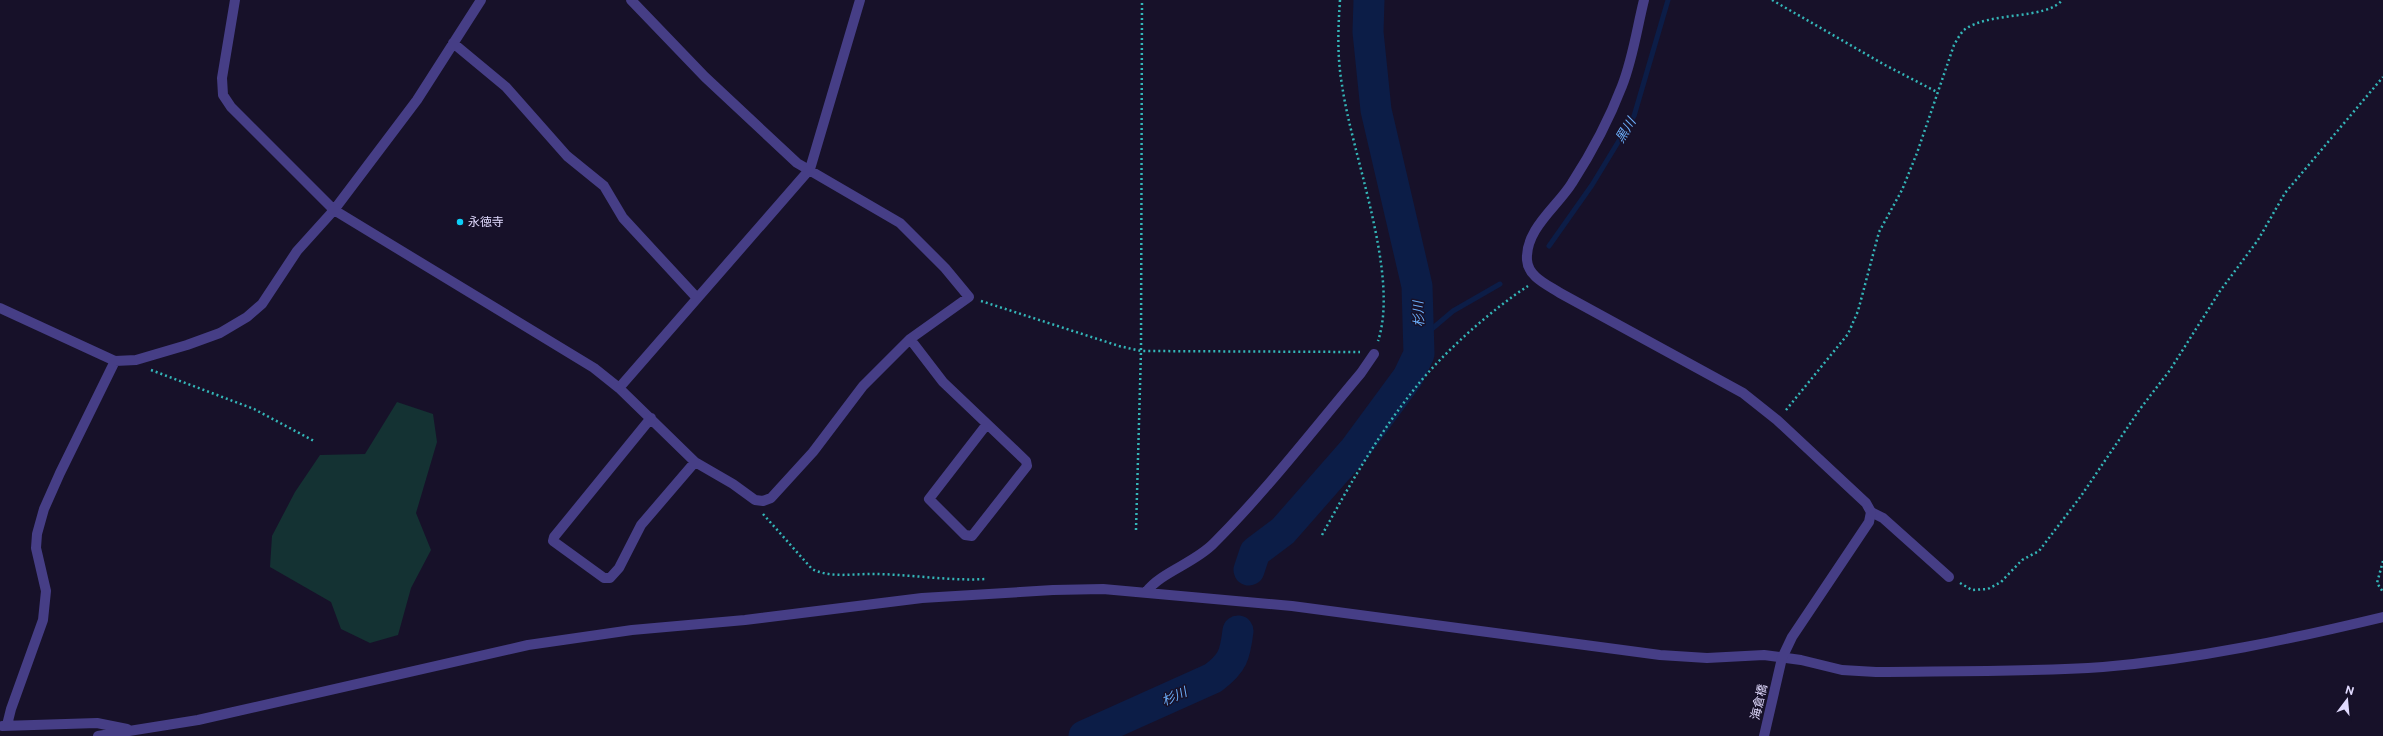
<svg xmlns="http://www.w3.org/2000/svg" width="2383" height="736" viewBox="0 0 2383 736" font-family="'Public Sans','Noto Sans JP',sans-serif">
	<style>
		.green { fill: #143233 }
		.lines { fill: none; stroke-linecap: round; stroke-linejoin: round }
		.stream { stroke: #0c1d47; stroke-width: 5 }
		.river { stroke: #0c1d47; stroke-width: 31 }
		.path { stroke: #34b6b8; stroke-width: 2.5; stroke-dasharray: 2 3; stroke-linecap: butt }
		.minor { stroke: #463e86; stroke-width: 10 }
		.tertiary { stroke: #463e86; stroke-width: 10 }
		.poi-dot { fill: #0ccff8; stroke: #171129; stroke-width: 1.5 }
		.labels { text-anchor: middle; stroke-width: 3; stroke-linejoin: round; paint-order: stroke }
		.poi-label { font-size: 12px; fill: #e1dafe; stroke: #171129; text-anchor: start }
		.street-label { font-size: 12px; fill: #e1dafe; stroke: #171129 }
		.water-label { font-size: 13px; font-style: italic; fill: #6caefa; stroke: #171129 }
	</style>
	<rect width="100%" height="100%" fill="#171129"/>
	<path class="green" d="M397,402L433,414L437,442L416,513L431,550L411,588L398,635L370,643L341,629L331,602L270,567L272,536L295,492L320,455L365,454Z"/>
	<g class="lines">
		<path class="stream" d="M1549,246L1592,185L1634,116L1668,0
			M1420,339L1453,311L1500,284"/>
		<path class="river" d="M1249,570L1255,552L1283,531L1355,449L1408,377L1419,354L1417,286L1376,110L1368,32L1369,0
			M1084,736L1213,678C1233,663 1235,655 1238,631"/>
		<path class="path" d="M1340,0C1338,29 1337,56 1342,85C1352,156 1400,275 1378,341
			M1772,0L1885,65L1937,92
			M981,301L1119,346L1141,351L1360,352
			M151,370L254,409L314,441
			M1786,410L1848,334L1858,311L1879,232L1902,190L1917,153L1954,45C1957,40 1960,34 1964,30C1989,11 2047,20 2062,0
			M763,514L812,569C832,579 856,573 878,574C915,575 949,581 986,579
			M1136,530L1141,351L1142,0
			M1322,535C1350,484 1379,433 1416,387C1443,353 1491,310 1528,286
			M2383,561L2377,583L2383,592
			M1960,583L1972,590L1988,589L2001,582L2022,560L2039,551L2081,496L2140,409L2170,370L2220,291L2258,240L2285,193L2383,77"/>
		<path class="minor" d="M481,0L417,100L334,210L594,368L619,388L695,462L733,484L755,500L763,501L771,498L813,452L863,386L910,339L969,297L945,268L900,223L797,163L705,77L631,0
			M453,43L506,87L567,156L604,186L623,218L697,298
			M0,308L115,361L136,360L187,345L220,333L247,317L262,304L297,251L334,210L231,107L223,95L222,78L235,0
			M910,339L943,382L1026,461L1027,466L972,536L965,535L929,499L987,424
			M619,388L810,169L860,0
			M651,418L554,537L553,541L604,578H610L619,568L641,525L695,462
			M1871,512L1883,518L1949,577
			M1146,592C1161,572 1195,563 1214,543C1267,490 1313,430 1361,373L1374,354
			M7,725L11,709L43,620L46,591L36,548L37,534L44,509L60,473L115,361
			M2,726L97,723L127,729
			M98,736L198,720L528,645L632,630L745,620L922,598L1053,590L1103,589L1292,606L1660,655L1707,658L1764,655L1801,660L1842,670L1876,672C1951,671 2028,672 2103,667C2198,659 2291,639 2383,617"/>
		<path class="tertiary" d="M1644,0C1637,28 1633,58 1622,86C1609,120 1592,152 1572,183C1558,206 1525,229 1527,260C1528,277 1548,285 1560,293L1743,393L1777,420L1866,503L1871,512L1869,522L1792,637L1782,658L1764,736"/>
	</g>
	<circle class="poi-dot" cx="460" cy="222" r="4"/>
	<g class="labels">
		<g class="poi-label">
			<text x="468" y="226">永徳寺</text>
		</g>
		<g class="street-label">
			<text transform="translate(1759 702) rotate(-77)" y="4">海倉橋</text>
		</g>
		<g class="water-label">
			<text transform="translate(1625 130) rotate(-59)" y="5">黒川</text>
			<text transform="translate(1418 314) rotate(-92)" y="5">杉川</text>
			<text transform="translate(1174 696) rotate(-24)" y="5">杉川</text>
		</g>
	</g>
	<g transform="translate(2347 700) rotate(16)" stroke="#171129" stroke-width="3" paint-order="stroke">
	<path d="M0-3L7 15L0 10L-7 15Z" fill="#e1dafe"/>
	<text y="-6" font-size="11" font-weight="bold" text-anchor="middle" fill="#e1dafe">N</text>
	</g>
</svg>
